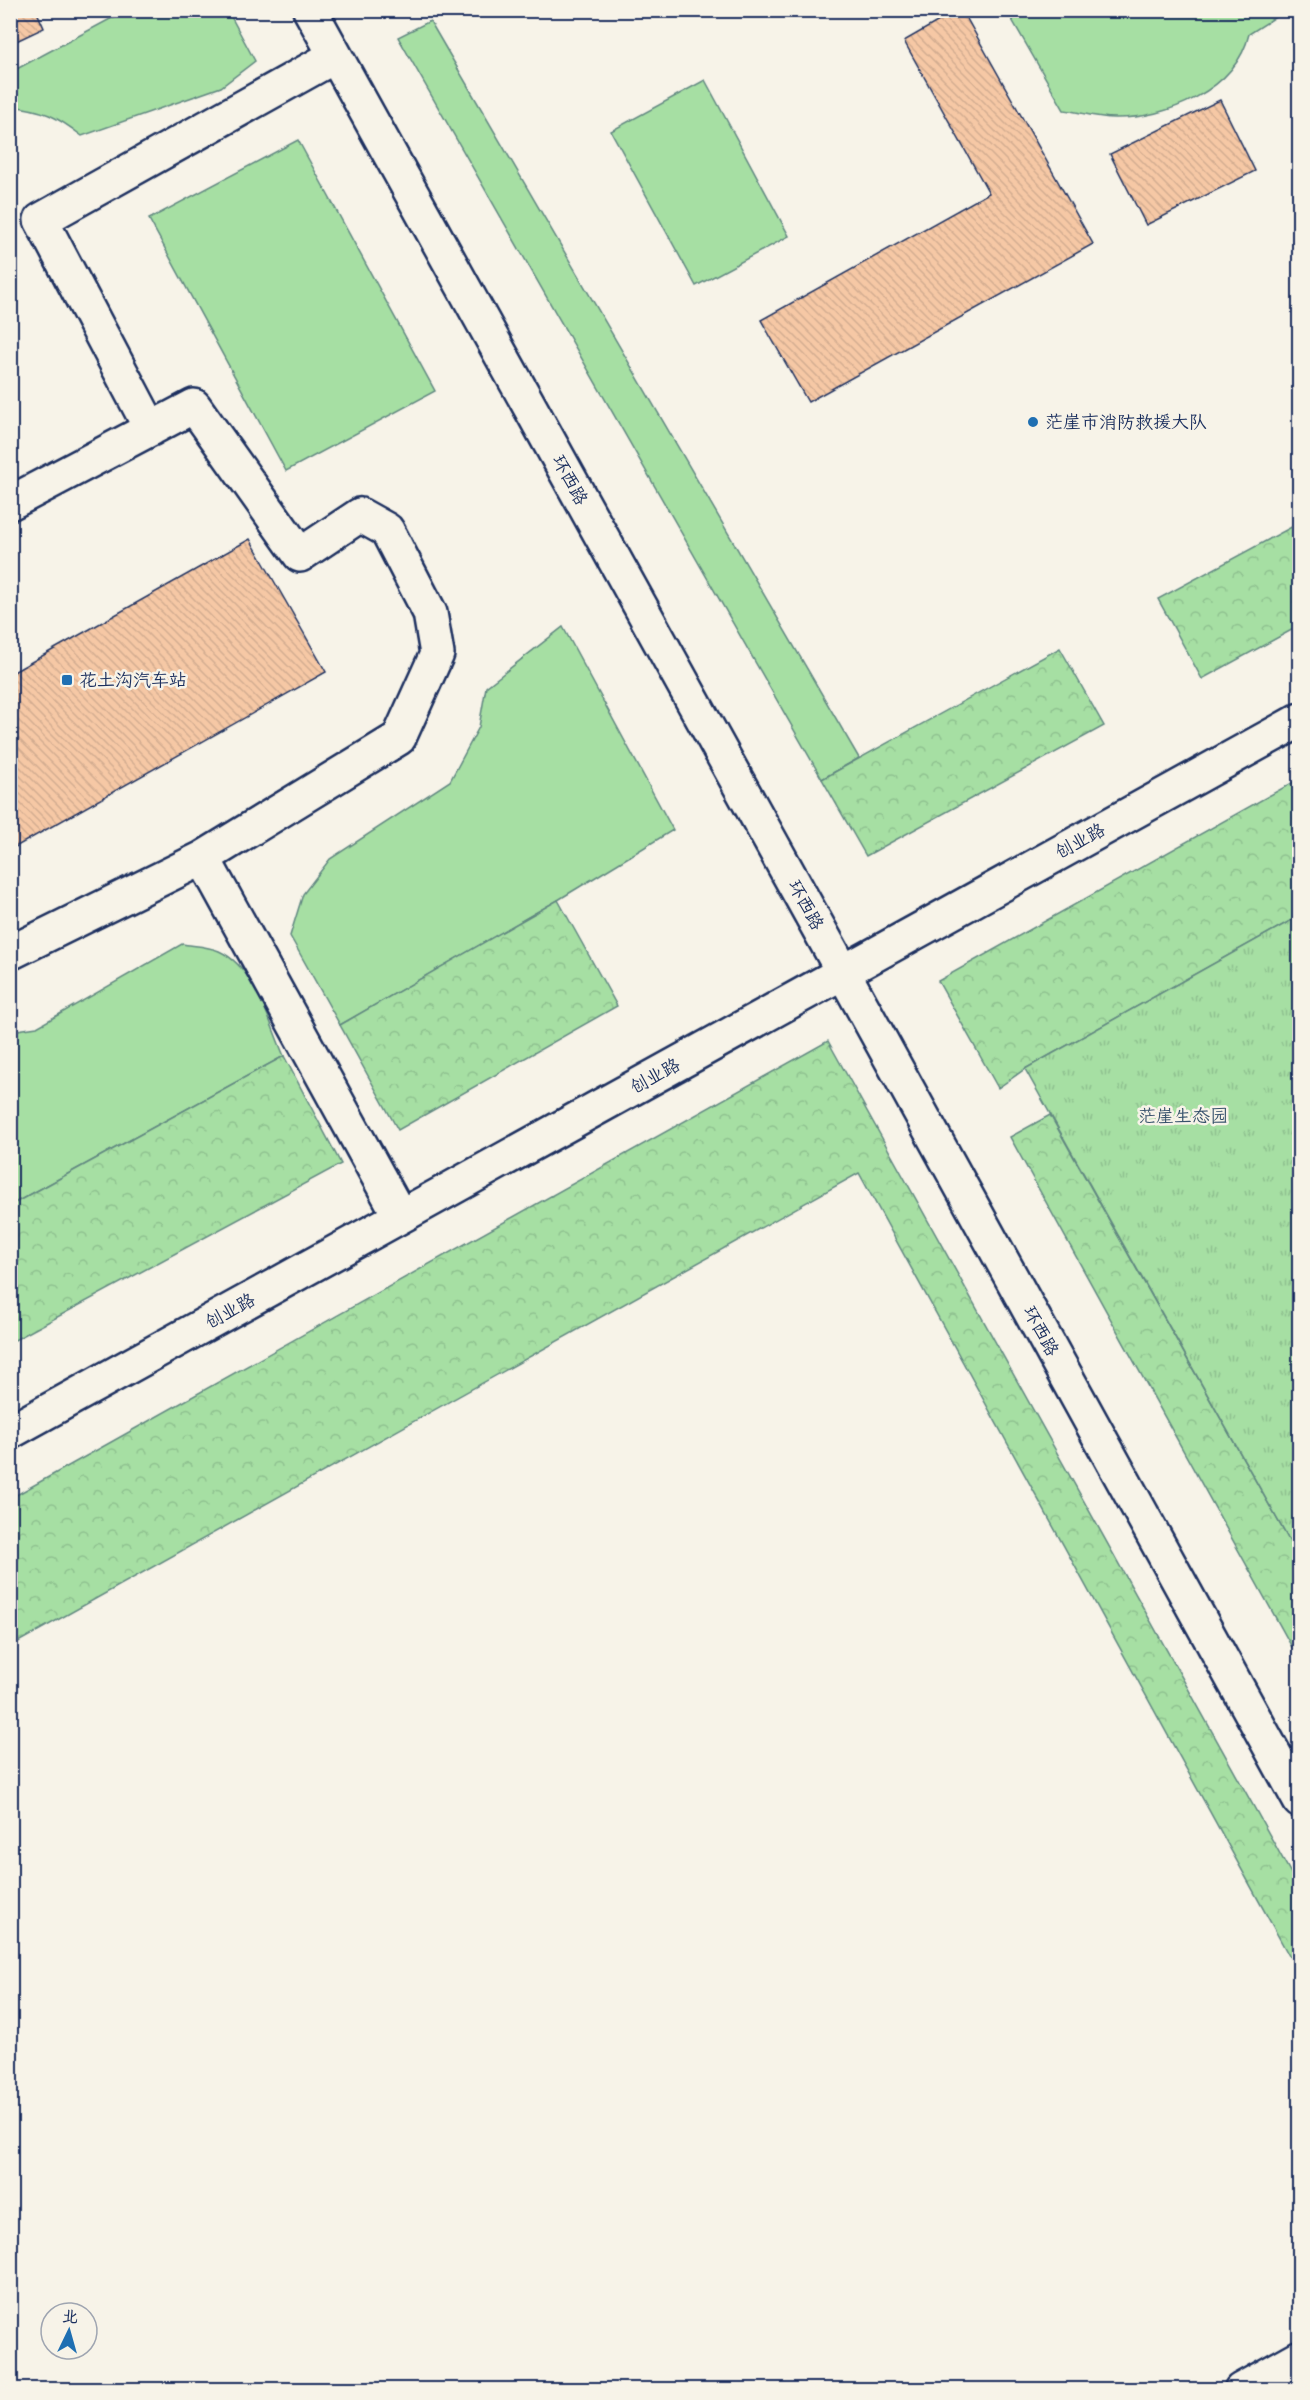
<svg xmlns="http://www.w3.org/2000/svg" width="1310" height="2400" viewBox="0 0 1310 2400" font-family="'Gochi Hand','LXGW WenKai TC',sans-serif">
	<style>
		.green { fill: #a6dfa3; stroke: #608780; stroke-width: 1.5 }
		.forest { fill: url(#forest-crowns); stroke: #608780; stroke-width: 1.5 }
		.park { fill: url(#park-tufts); stroke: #608780; stroke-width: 1.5 }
		.building { fill: url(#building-back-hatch); stroke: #1b2f5e; stroke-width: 1.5 }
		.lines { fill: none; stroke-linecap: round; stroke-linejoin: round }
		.minor-casing { stroke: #1b2f5e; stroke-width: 38 }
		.major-casing { stroke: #1b2f5e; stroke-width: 38 }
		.minor { stroke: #f7f3e8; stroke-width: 33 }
		.major { stroke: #f7f3e8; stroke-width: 33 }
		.poi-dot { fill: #1f6fb2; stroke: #f7f3e8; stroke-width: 2 }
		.labels { text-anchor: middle; stroke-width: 5; stroke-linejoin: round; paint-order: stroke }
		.poi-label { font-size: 18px; fill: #1b2f5e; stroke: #f7f3e8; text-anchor: start }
		.street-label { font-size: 18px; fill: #1b2f5e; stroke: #f7f3e8 }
		.park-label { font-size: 18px; fill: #37526c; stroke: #f7f3e8 }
	</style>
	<defs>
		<pattern id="forest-crowns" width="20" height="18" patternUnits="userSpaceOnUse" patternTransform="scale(1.5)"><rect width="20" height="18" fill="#a6dfa3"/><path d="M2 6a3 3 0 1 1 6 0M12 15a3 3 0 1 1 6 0" fill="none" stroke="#8ec08f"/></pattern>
		<pattern id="park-tufts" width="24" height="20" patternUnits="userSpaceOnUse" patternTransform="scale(1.5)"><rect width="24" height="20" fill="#a6dfa3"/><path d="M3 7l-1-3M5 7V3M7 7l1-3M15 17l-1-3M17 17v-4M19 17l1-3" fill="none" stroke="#8ec08f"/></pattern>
		<pattern id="building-back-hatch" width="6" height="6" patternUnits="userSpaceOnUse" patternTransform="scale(1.5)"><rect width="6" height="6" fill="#f6c8a5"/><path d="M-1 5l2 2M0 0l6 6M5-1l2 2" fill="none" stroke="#d2ac90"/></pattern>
	</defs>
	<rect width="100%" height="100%" fill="#f7f3e8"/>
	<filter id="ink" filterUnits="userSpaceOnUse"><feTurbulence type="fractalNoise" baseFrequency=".0167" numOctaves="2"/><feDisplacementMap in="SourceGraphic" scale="12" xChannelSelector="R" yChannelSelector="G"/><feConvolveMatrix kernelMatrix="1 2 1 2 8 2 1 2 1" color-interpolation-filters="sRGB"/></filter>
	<g filter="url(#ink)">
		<path class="green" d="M125,11H228L255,61L221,87L82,136C56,116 44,110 11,106V72Z
			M1007,11H1285L1249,34C1236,90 1166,119 1114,118C1097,118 1080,112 1064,110Z
			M430,21L859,758L822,779L398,37Z
			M705,80L789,236L696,286L611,131Z
			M298,140L435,391L286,471L149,219Z
			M563,627L673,830L558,900L340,1025L290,936L303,894L330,859L450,781L479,727L486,687Z
			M182,944C193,946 208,946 219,951C256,968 268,1020 284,1056L11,1205V1031L37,1027Z"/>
		<path class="forest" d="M1299,523V626L1202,679L1158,599Z
			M1060,648L1104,726L866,856L822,779Z
			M1299,779V916L1025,1069L998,1088L938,981Z
			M558,900L617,1006L398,1130L340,1025Z
			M828,1041L1299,1888V1974L859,1173L11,1646V1498Z
			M284,1056L341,1164L11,1342V1205Z
			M1050,1115L1299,1558V1660L1010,1137Z"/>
		<path class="park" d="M1299,916V1558L1025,1069Z"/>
		<path class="building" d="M10,10H36L44,28L10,44Z
			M958,10H962L1093,244L808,402L761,320L989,193L904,41Z
			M1220,100L1255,171L1146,225L1110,154Z
			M250,539L326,672L10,850V674Z"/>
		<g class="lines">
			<defs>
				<path id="minor" d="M310,10L843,972L1300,1801
					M151,429L41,220L335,56
					M10,503L194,406L300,555L360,515L387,530L430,613L437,654L399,738L203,858L10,953
					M203,858L400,1216
					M1241,2390L1300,2357"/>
				<path id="major" d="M10,1432L1300,720"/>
			</defs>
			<use href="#minor" class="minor-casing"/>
			<use href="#major" class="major-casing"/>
			<use href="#minor" class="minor"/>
			<use href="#major" class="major"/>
		</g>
	</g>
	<g class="poi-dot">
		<circle cx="1033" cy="422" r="6"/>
		<rect x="61" y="674" width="12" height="12" rx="3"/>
	</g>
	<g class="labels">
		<g class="poi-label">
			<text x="1045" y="428">茫崖市消防救援大队</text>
			<text x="79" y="686">花土沟汽车站</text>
		</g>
		<g class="street-label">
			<text transform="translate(570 480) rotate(61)" y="6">环西路</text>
			<text transform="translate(1080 841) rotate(-29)" y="6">创业路</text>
			<text transform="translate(806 905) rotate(61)" y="6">环西路</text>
			<text transform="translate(655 1076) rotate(-29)" y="6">创业路</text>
			<text transform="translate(230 1311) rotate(-29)" y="6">创业路</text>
			<text transform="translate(1041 1331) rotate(61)" y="6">环西路</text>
		</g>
		<g class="park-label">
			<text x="1183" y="1122">茫崖生态园</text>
		</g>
	</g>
	<rect width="1310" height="2400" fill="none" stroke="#f7f3e8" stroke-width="36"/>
	<rect x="18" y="18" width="1274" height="2364" fill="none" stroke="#1b2f5e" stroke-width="2" filter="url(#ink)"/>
	<g transform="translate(69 2331) rotate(5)"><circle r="28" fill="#f7f3e8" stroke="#9fa5b1" stroke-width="1.5"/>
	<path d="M0-4.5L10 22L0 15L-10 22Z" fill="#1f6fb2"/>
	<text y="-9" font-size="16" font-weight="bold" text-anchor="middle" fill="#1b2f5e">北</text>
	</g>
</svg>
